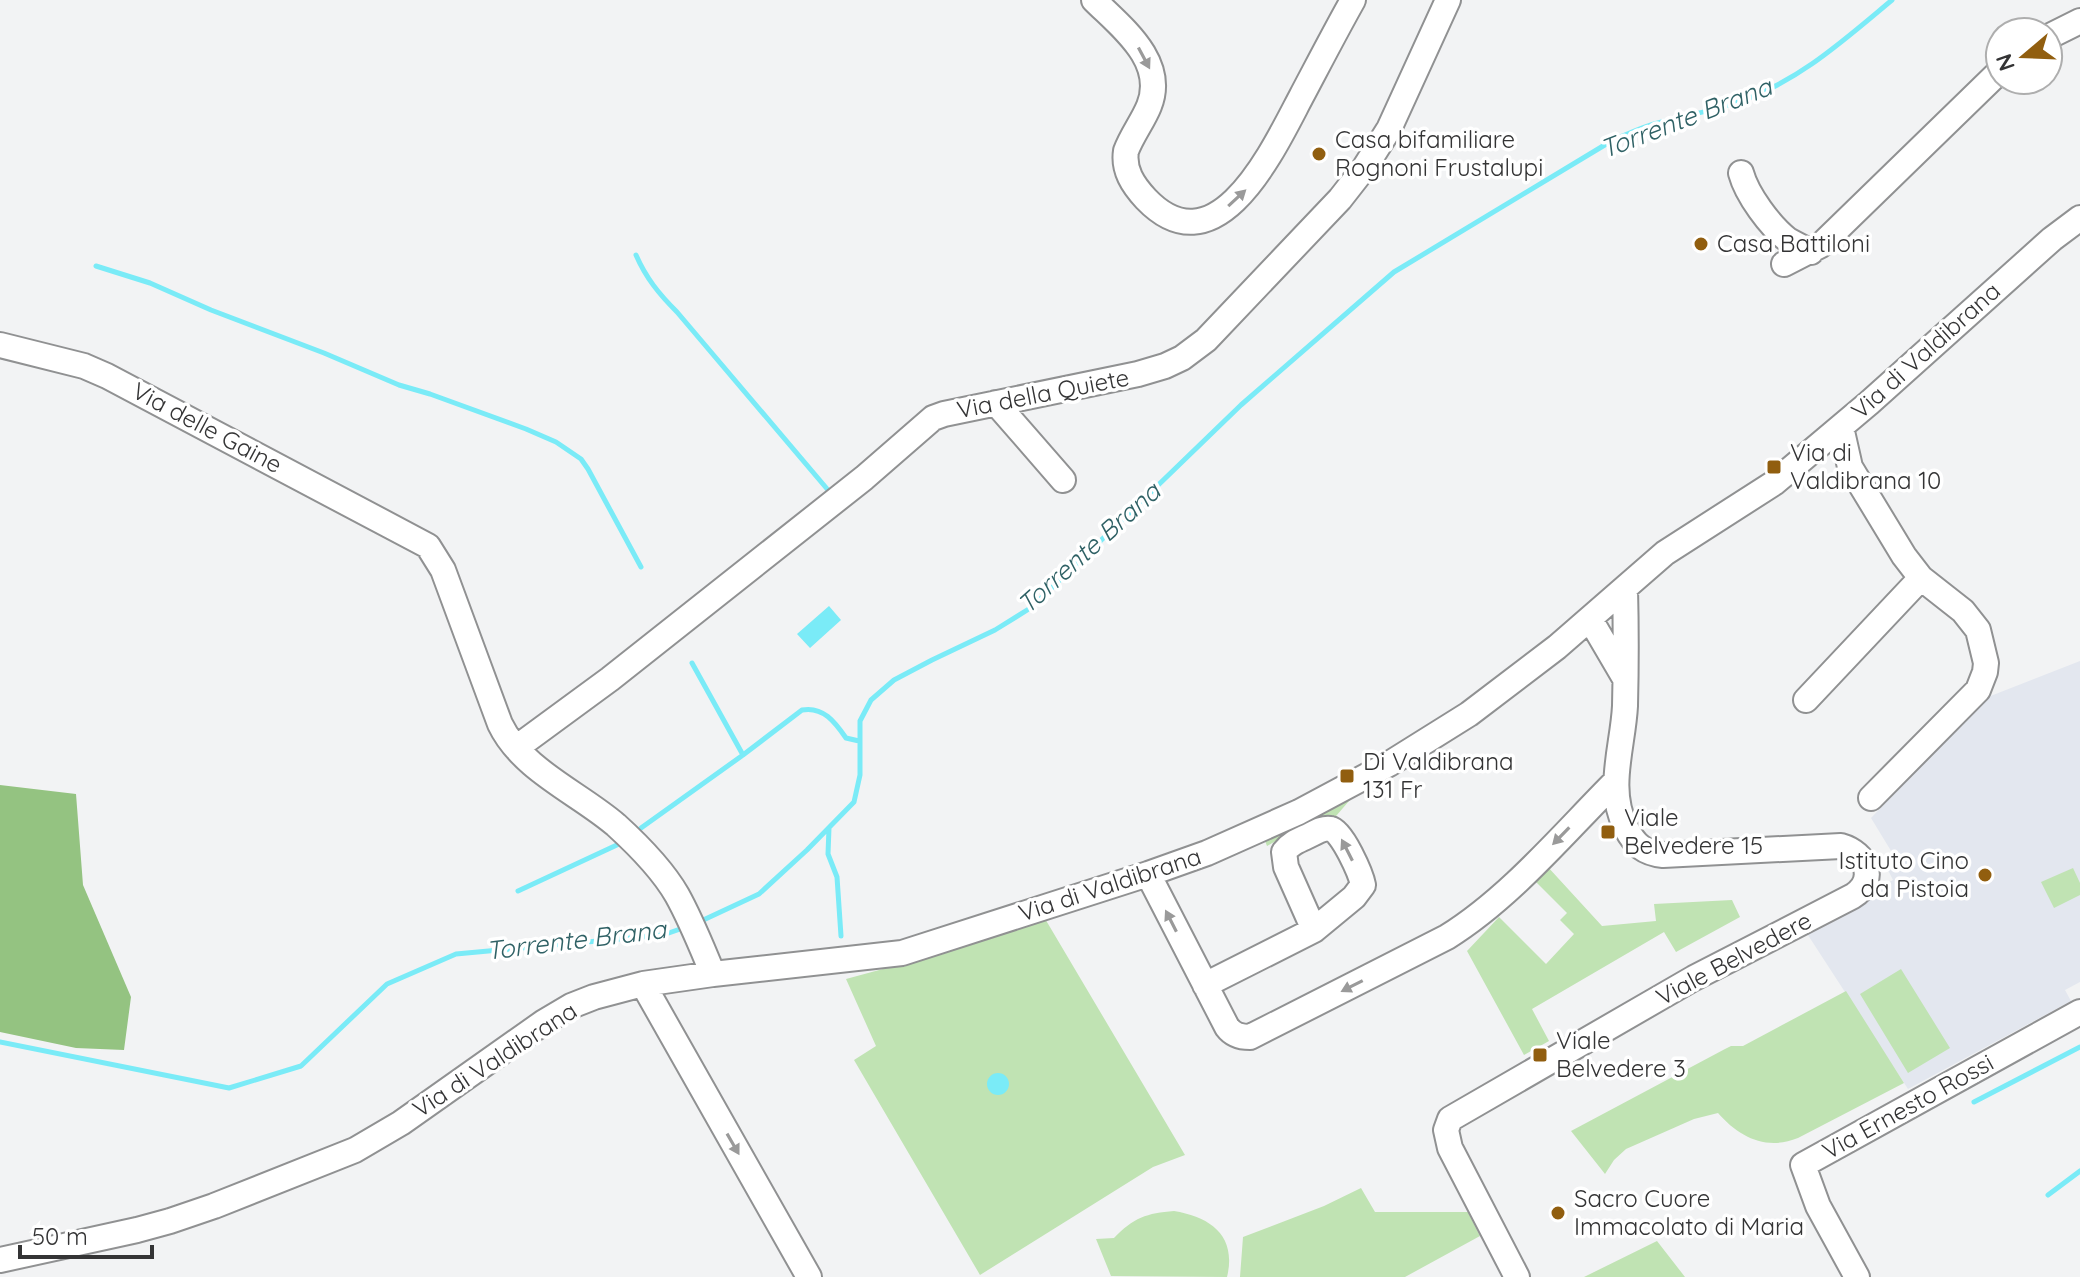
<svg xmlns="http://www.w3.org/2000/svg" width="2080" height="1277" viewBox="0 0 2080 1277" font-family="Quicksand,sans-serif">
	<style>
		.built { fill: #e3e7ef }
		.green { fill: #c0e3b3 }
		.forest { fill: #94c381 }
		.water { fill: #7aebf7 }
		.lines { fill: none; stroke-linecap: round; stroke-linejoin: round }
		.stream { stroke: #7aebf7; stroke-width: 5 }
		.minor-casing { stroke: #909192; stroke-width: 28 }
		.minor { stroke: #fff; stroke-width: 24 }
		.oneway { fill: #9a9a9a }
		.poi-dot { fill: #915e0f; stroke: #fff; stroke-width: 3 }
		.labels { text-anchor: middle; stroke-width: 7; stroke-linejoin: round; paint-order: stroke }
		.poi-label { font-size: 24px; fill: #343435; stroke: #fff; text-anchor: start }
		.street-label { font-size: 24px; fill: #343435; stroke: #fff }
		.water-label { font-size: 26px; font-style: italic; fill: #2f6165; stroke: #fff }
	</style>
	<rect width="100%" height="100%" fill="#f2f3f4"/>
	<path class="built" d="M2080,661V982L2065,990L2071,1001L1908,1089L1804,929L1893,880L1888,870L1899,864L1871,818L1974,710L1988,697Z"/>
	<path class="green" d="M1362,786L1330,823L1300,828L1267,846L1262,833Z
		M1547,866L1602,926L1656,921L1654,904L1732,900L1740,917L1676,952L1664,932L1532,1009L1549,1041L1524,1055L1467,951L1499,917L1546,964L1574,934L1560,920L1567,913L1534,880Z
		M2073,868L2080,883V895L2054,908L2041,882Z
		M1044,917L1185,1155L1153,1167L980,1275L854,1060L876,1046L846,979L953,950Z
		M1901,969L1950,1048L1908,1073L1860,994Z
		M1846,991L1904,1083L1798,1138C1766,1151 1739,1137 1718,1113L1694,1119L1626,1149L1614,1160L1605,1174L1571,1131L1725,1049L1731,1046H1743Z
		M1361,1188L1375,1212H1468L1480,1236L1405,1277H1240L1243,1237L1324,1206Z
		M1174,1211C1211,1217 1237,1236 1227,1277L1111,1276L1096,1239L1114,1238C1133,1218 1147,1213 1174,1211Z
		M1657,1241L1685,1277H1584Z"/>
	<path class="forest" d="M0,785L76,794L83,885L131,997L124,1050L76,1048L0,1032Z"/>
	<path class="water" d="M829,606L841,620L810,648L797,634Z
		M987 1084a11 11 0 1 1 22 0a11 11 0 1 1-22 0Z"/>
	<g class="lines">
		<path class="stream" d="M636,255C646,278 659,294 677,312L828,490
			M96,266L150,283L211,310L324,353L399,385L430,394L526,429L556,442L581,459L588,469L641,567
			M692,663L743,755
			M641,828L743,755L802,710C823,706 835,722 846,738L859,741
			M829,828L828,854L837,877L841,936
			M518,891L619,844
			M699,922L759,894L807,850L854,802L860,775V721L871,700L894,680L932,660L995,630L1032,607L1241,405L1394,272L1613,140C1626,135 1640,128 1654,124C1681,116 1710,112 1738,102C1798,82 1844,40 1892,0
			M0,1042L229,1088L301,1066L387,984L456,954L663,935L686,927
			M1974,1102L2080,1047
			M2048,1195L2080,1171"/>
		<defs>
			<path id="minor" d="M1094,0C1121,27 1167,61 1149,106C1143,121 1132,135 1126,151C1123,170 1133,185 1146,199C1217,273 1274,148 1301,97C1318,65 1335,32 1353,0
				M2048,37L2080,21
				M1741,173C1747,195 1770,226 1788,240C1795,244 1803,248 1811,252
				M1784,264L1821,245L2000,71
				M0,345L84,366L107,376L428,546L443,570L500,724C522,770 579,793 616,825C638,845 662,869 677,895C691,920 702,948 713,974
				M996,403L1063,480
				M1841,427L1850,467L1904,556L1921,578L1963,611L1978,630L1986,663L1985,672L1978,690L1871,798
				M1590,619L1624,677
				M1806,700L1921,578
				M516,748L610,679L864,478L933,418L944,414L1138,374L1165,366L1182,358L1206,340L1340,199L1365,167L1389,129L1448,0
				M1148,874L1227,1027C1233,1035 1240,1037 1250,1037L1447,937C1510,898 1564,833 1616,781
				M643,984L809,1277
				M1205,985L1314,930L1354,897L1363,885C1361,874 1342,831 1331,829C1323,827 1313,834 1306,837C1297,841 1290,844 1284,852L1286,867L1314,930
				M0,1260L137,1230L170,1221L214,1206L355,1150L401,1123L544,1022L571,1006L594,997L643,984L713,974L902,953L1148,874L1207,853L1299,812L1389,764L1469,714L1557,647L1665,553L1774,483L1869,403L2052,239L2080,218
				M1517,1277L1450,1148L1446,1130L1450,1119L1694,978L1853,896C1878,880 1866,853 1841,846L1663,855C1644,853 1635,845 1626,828C1606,789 1623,747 1625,706C1626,666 1626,627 1625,588
				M1857,1277L1818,1206L1803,1165L2080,1012"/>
		</defs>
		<use href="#minor" class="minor-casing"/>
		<use href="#minor" class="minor"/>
	</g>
	<defs><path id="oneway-solid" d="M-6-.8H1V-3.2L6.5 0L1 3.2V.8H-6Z" transform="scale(2)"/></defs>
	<g class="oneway">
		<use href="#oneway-solid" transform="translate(1144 58) rotate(62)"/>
		<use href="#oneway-solid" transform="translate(1237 198) rotate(-43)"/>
		<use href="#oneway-solid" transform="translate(1561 836) rotate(134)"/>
		<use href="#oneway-solid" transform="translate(1347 850) rotate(-117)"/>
		<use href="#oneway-solid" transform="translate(1171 921) rotate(-117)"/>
		<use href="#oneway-solid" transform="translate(1352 986) rotate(153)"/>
		<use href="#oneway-solid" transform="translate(733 1144) rotate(60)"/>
	</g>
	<g class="poi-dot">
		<circle cx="1319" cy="154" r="8"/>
		<circle cx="1701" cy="244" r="8"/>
		<rect x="1766" y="459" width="16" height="16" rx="4"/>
		<rect x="1339" y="768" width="16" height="16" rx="4"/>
		<rect x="1600" y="824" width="16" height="16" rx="4"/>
		<circle cx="1985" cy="875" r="8"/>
		<rect x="1532" y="1047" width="16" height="16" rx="4"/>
		<circle cx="1558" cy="1213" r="8"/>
	</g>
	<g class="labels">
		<g class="poi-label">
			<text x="1335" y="148">Casa bifamiliare<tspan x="1335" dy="28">Rognoni Frustalupi</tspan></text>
			<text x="1717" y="252">Casa Battiloni</text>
			<text x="1790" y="461">Via di<tspan x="1790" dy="28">Valdibrana 10</tspan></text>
			<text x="1363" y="770">Di Valdibrana<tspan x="1363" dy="28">131 Fr</tspan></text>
			<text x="1624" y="826">Viale<tspan x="1624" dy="28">Belvedere 15</tspan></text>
			<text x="1969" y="869" text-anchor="end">Istituto Cino<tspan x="1969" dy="28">da Pistoia</tspan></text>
			<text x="1556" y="1049">Viale<tspan x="1556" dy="28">Belvedere 3</tspan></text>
			<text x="1574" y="1207">Sacro Cuore<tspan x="1574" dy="28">Immacolato di Maria</tspan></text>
		</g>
		<g class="street-label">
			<text transform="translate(1926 351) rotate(-42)" y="8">Via di Valdibrana</text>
			<text transform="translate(1043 394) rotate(-11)" y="8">Via della Quiete</text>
			<text transform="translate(207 428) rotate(28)" y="8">Via delle Gaine</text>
			<text transform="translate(1110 885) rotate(-18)" y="8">Via di Valdibrana</text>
			<text transform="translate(1734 959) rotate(-28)" y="8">Viale Belvedere</text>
			<text transform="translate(495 1060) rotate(-33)" y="8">Via di Valdibrana</text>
			<text transform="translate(1908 1107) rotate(-29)" y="8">Via Ernesto Rossi</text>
		</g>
		<g class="water-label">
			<text transform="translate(1686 118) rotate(-21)" y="9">Torrente Brana</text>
			<text transform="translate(1089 548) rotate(-42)" y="9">Torrente Brana</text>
			<text transform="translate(576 940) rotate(-7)" y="9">Torrente Brana</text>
		</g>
	</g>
	<g transform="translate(2024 56) rotate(251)"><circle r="38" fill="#ffffff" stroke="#aeaeae" stroke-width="2"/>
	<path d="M0-6L14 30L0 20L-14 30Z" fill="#915e0f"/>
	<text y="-12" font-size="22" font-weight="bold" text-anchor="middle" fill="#343435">N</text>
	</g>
	<path d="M20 1245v12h132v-12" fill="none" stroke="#343435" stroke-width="4"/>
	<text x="32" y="1245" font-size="24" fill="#343435" stroke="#ffffff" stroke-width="6" paint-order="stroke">50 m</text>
</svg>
